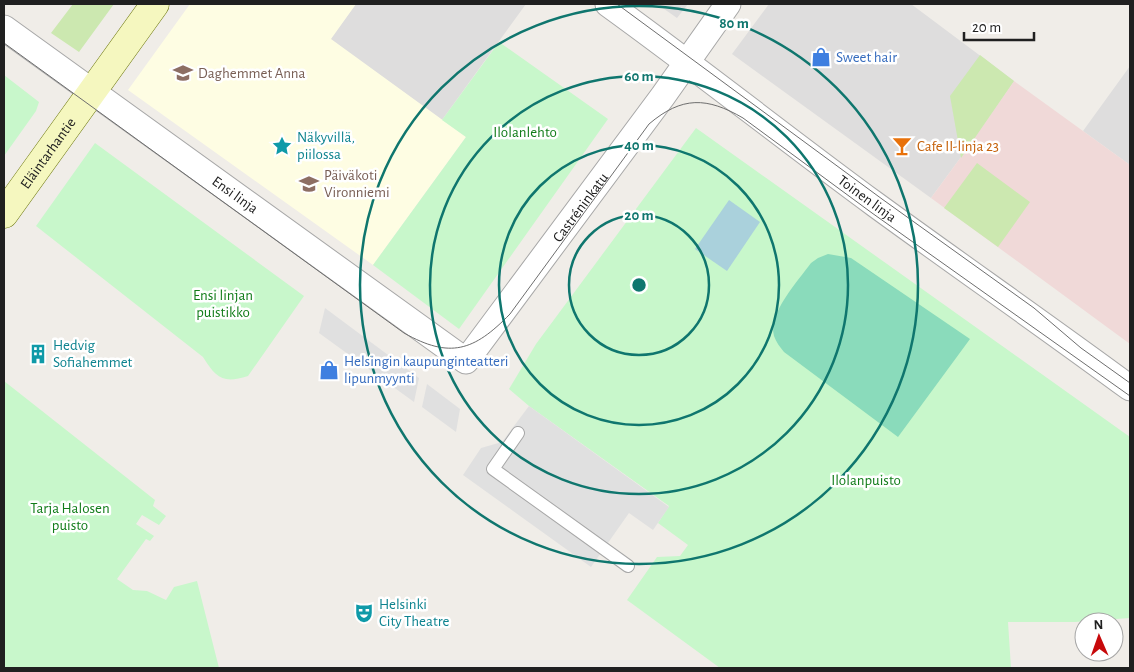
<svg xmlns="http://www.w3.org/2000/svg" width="1134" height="672" viewBox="0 0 1134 672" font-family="'Alegreya Sans',sans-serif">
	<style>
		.residential { fill: #dedddd }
		.commercial { fill: #f0d9d8 }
		.education { fill: #fefde3 }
		.grass { fill: #cce8b0 }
		.park { fill: #c8f7cb }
		.pitch { fill: #8adbbb }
		.parking { fill: #e0e0e0 }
		.water { fill: #aad1dc }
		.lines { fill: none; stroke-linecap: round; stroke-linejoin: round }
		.lane-casing { stroke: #a7a7a7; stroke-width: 14 }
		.street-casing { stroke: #a7a7a7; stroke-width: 27 }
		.secondary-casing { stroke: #6a750a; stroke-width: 29 }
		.lane { stroke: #fff; stroke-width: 12 }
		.street { stroke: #fff; stroke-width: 25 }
		.secondary { stroke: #f5f7bf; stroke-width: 28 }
		.tram { stroke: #6e6e6e; stroke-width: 1 }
		.ring { fill: none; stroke: #0f766e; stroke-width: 2.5 }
		.labels { text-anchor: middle; stroke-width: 5; stroke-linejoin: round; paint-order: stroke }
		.shop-label { font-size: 15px; fill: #366cbe; stroke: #fff; text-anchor: start }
		.education-label { font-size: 15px; fill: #785e54; stroke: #fff; text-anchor: start }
		.park-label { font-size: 15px; fill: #117c19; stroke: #fff }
		.culture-label { font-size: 15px; fill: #0d838f; stroke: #fff; text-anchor: start }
		.food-label { font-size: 15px; fill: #c56008; stroke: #fff; text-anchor: start }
		.street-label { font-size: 15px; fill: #202020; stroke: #fff }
		.centre { fill: #0f766e; stroke: #fff; stroke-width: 2.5 }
		.ring-label { font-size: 15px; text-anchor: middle; font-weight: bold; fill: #0f766e; stroke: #fff; stroke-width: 5; stroke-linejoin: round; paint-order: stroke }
	</style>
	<rect width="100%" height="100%" fill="#f0ede8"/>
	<path class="residential" d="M356,4H526L442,120L330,39Z
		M657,4H688L677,18Z
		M769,4H911L1014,81L964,153L931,198L732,54Z
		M1130,66V165L1083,131Z"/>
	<path class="commercial" d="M1014,81L1130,165V344L931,198L964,153Z"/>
	<path class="education" d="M190,4H356L331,39L466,137L373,265L128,90Z"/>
	<path class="grass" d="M73,4H114L79,52L51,33Z
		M980,55L1014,81L961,158L950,96Z
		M977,163L1030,202L998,247L944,208Z"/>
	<path class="park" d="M499,42L608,119L459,329L373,265L466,137L442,120Z
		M4,75L39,102L36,111L4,156Z
		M696,128L1130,437V618L1075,622H1008L1011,668H720L627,600L657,557L680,556L688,545L658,523L669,506L529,406L509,389L536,344Z
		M95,143L304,296L248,376C223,384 216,378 203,357L36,226Z
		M4,381L155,500L153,506L166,516L159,525L142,515L136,524L154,536L150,541L146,539L117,579L133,590L147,591L166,600L174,587L197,581L219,668H4Z"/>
	<path class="pitch" d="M828,254L851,258L970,339L898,437L784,352C780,347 776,342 774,336C768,313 798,281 811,263L818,258Z"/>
	<path class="parking" d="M325,308L419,378L414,402L319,333Z
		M427,384L460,409L456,432L422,407Z
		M529,406L669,507L653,530L629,513L591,567L463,475L481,448L502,442Z"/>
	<path class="water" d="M729,200L760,222L727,271L695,249Z"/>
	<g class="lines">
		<defs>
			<path id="lane" d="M518,433L493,469L628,566"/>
			<g id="street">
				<path id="s1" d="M608,4C698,69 786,139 876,205C961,267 1046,326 1130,388"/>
				<path id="s2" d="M4,28L466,361L663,96L728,4"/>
			</g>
			<g id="secondary">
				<path id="s3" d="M4,214L155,4"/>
			</g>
		</defs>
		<use href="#lane" class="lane-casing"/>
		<use href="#street" class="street-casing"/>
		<use href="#secondary" class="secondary-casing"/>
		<use href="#lane" class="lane"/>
		<use href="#street" class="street"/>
		<use href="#secondary" class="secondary"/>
		<path class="tram" d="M617,4L882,199L1034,308L1081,348L1130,383
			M4,43L404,333C450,359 474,351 510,314L649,124C682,96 707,97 743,118L872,213L1130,396"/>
	</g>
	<g class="ring">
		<circle cx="639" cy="285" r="70"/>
		<circle cx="639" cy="285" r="140"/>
		<circle cx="639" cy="285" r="209"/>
		<circle cx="639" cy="285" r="279"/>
	</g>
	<defs>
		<symbol id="shop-bare" viewBox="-9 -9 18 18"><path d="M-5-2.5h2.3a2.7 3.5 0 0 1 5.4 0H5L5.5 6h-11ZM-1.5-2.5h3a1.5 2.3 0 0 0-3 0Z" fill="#3f7fe0" stroke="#fff" stroke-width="2.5" paint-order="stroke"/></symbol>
		<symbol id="school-bare" viewBox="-9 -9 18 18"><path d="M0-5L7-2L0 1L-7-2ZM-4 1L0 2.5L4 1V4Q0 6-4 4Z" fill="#8d6e63" stroke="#fff" stroke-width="2.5" paint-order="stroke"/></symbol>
		<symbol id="sight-bare" viewBox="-9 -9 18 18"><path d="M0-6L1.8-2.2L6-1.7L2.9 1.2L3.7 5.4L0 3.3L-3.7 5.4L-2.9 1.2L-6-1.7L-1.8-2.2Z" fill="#0f9aa8" stroke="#fff" stroke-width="2.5" paint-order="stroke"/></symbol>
		<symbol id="bar-bare" viewBox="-9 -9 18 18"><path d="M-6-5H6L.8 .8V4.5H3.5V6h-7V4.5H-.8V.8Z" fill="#e8710a" stroke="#fff" stroke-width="2.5" paint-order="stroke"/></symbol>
		<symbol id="building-bare" viewBox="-9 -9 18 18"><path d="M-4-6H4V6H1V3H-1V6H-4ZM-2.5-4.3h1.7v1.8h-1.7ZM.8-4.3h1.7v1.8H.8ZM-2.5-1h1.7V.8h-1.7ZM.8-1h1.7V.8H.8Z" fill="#0f9aa8" stroke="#fff" stroke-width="2.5" paint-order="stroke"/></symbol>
		<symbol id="theatre-bare" viewBox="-9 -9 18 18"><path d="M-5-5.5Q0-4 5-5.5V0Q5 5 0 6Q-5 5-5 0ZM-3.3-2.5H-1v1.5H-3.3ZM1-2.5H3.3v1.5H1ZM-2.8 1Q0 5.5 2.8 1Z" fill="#0f9aa8" stroke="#fff" stroke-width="2.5" paint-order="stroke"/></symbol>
	</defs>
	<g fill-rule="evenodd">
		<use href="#shop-bare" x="807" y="43" width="28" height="28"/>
		<use href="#school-bare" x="169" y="59" width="28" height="28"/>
		<use href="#sight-bare" x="268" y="132" width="28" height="28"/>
		<use href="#bar-bare" x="888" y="132" width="28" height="28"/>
		<use href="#school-bare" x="295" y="170" width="28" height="28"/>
		<use href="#building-bare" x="24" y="340" width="28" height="28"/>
		<use href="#shop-bare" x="315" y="356" width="28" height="28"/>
		<use href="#theatre-bare" x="350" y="599" width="28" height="28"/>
	</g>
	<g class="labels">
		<g class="shop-label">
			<text x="836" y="62">Sweet hair</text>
			<text x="344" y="366">Helsingin kaupunginteatteri<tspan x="344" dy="17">lipunmyynti</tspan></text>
		</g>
		<g class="education-label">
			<text x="198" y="78">Daghemmet Anna</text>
			<text x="324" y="180">Päiväkoti<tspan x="324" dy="17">Vironniemi</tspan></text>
		</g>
		<g class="park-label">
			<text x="525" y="137">Ilolanlehto</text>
			<text x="223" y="300">Ensi linjan<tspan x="223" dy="17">puistikko</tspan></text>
			<text x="866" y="485">Ilolanpuisto</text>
			<text x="70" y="513">Tarja Halosen<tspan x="70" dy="17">puisto</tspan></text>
		</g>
		<g class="culture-label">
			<text x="297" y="142">Näkyvillä,<tspan x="297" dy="17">piilossa</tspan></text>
			<text x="53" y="350">Hedvig<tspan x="53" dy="17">Sofiahemmet</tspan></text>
			<text x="379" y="609">Helsinki<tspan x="379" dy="17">City Theatre</tspan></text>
		</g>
		<g class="food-label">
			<text x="917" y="151">Cafe II-linja 23</text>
		</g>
		<g class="street-label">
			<text dy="5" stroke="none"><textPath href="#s3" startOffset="75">Eläintarhantie</textPath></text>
			<text dy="5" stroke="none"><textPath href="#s2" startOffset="285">Ensi linja</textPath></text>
			<text dy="5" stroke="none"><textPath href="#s1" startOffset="324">Toinen linja</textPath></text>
			<text dy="5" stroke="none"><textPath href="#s2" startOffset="761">Castréninkatu</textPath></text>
		</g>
	</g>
	<circle cx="639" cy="285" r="8" class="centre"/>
	<g class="ring-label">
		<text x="734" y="28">80 m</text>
		<text x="639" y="81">60 m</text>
		<text x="639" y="150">40 m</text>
		<text x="639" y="220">20 m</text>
	</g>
	<rect width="1134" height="672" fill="none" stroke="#202020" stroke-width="10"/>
	<g transform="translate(1099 637) rotate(358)"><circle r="24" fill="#ffffff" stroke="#a6a6a6"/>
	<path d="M0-4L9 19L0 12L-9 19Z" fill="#c7090b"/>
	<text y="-8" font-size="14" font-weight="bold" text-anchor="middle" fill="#202020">N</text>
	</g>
	<path d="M964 32v8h70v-8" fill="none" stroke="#202020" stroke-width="2.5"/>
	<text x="972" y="32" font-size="15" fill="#202020" stroke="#ffffff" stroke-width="4" paint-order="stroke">20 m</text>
</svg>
